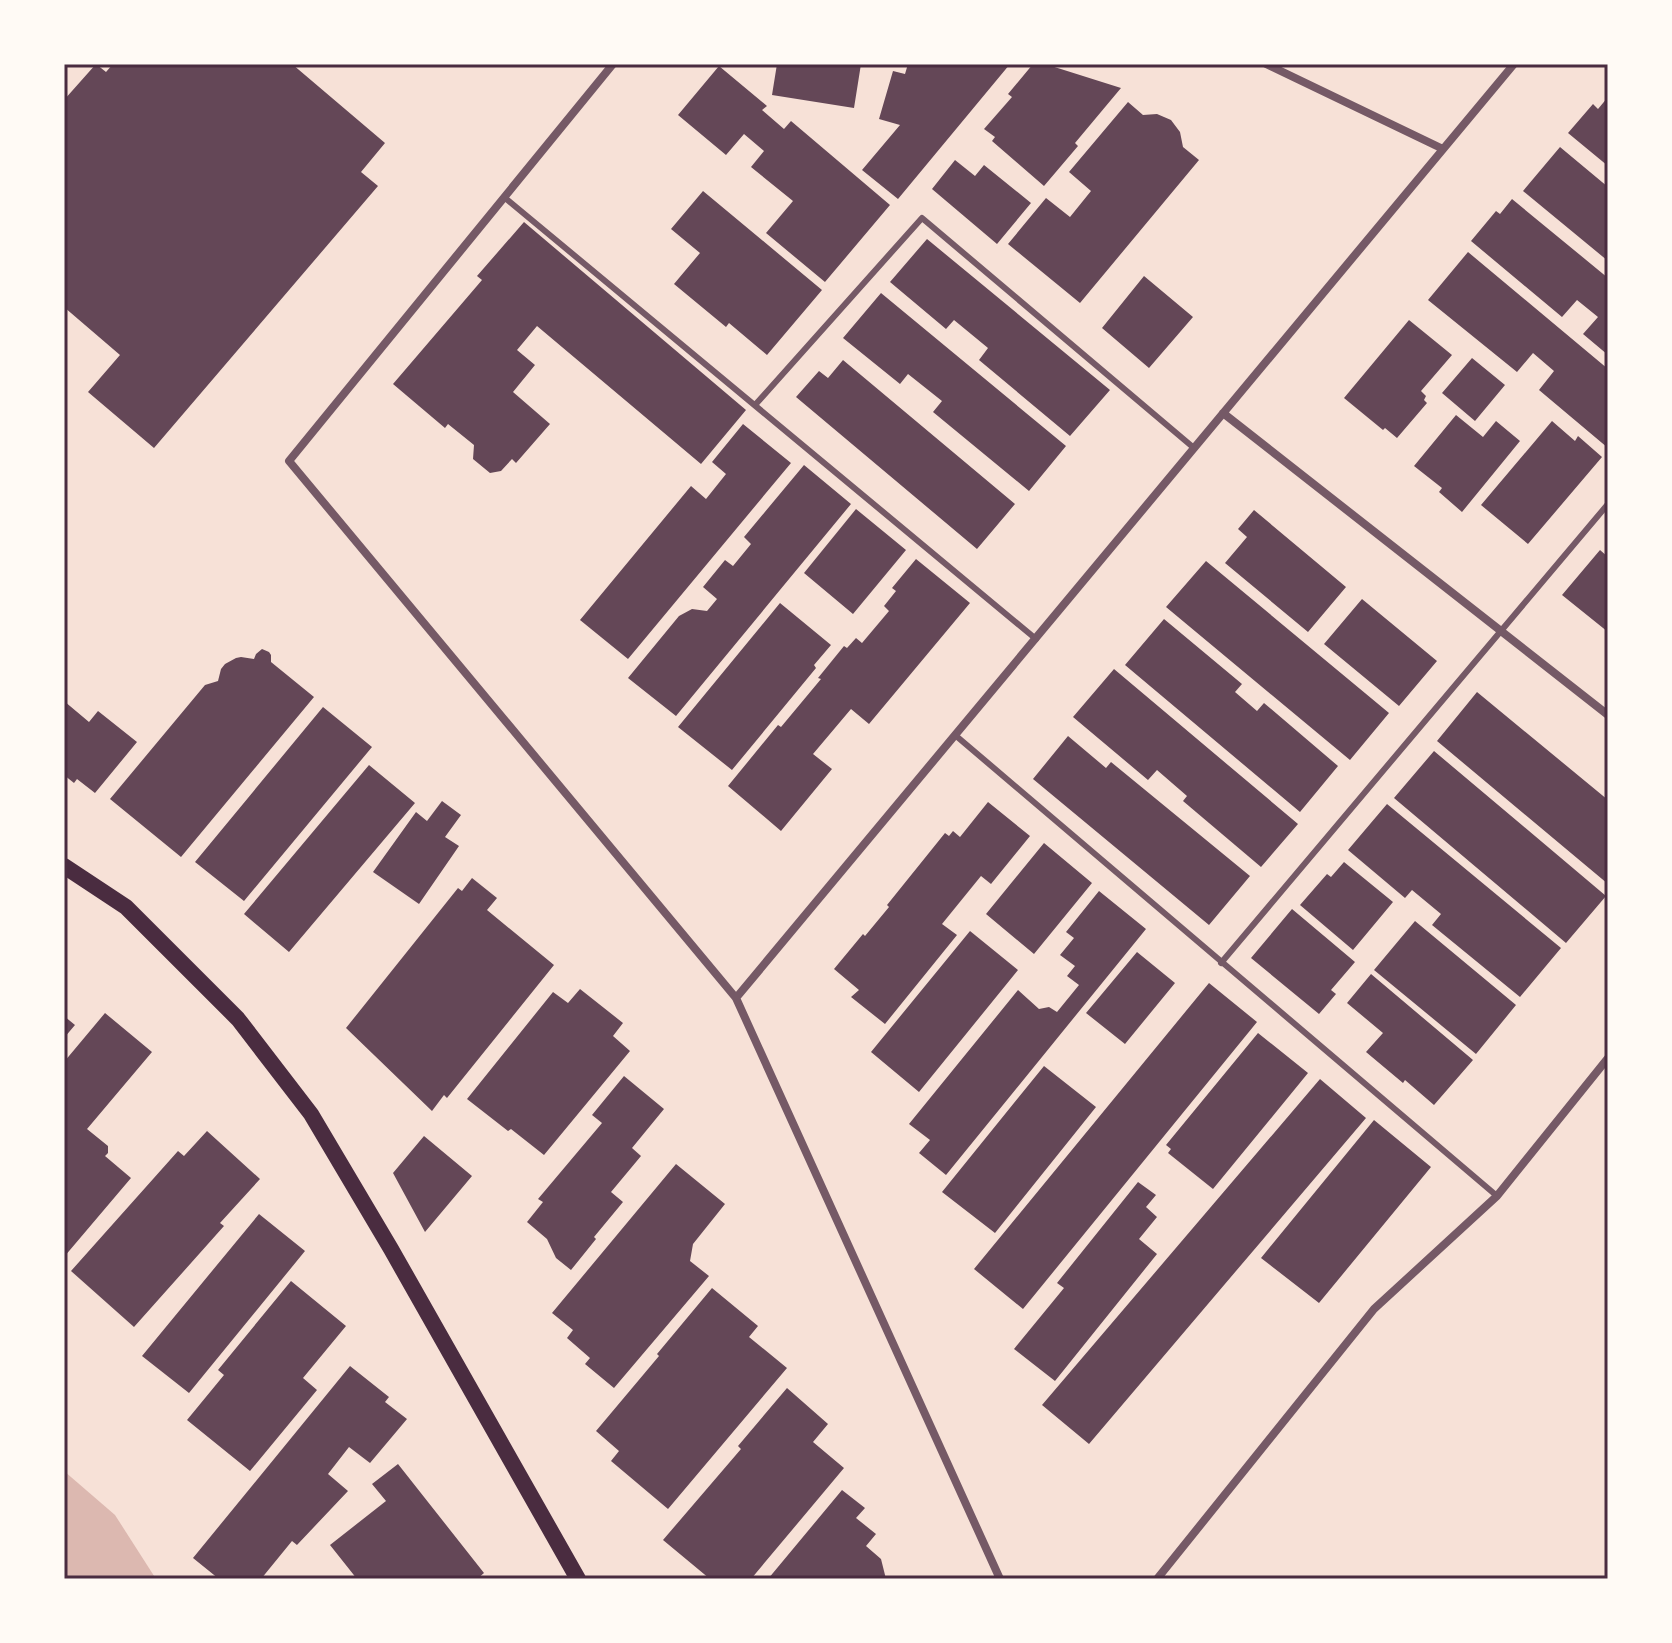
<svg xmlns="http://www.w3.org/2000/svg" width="1672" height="1643" viewBox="0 0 1672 1643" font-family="Roboto,sans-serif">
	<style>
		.water { fill: #dcb8b0 }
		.building { fill: #644757 }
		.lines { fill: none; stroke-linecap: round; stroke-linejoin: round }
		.service { stroke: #755966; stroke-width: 6 }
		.minor { stroke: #755966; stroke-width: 8 }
		.secondary { stroke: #4a2c40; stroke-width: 16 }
		.neatline { fill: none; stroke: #4a2c40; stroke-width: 3 }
	</style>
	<rect width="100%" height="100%" fill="#f7e1d7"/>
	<path class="water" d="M64,1471L115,1515L156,1579H64Z"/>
	<path class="building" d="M96,64L106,72L113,64H292L385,143L361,172L378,186L154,448L88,392L120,355L64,307V100Z
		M777,64H861L854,108L772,95Z
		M908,64H1010L898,199L862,170L900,125L879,119L893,71L905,74Z
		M1033,64H1045L1121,88L1075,143L1078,146L1044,186L992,141L995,137L984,129L1012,97L1008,94Z
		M719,66L767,106L762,110L784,129L791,121L890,205L825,282L766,233L793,201L751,167L764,151L744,134L726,155L678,115Z
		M1608,97V166L1568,133L1593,104L1598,109Z
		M1128,102L1143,115L1157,114L1171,120L1180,132L1183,147L1199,160L1080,303L1008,244L1046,198L1070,217L1091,191L1069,172Z
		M1560,147L1608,187V261L1523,191Z
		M955,160L975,176L984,165L1031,203L997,244L932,189Z
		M703,191L822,290L767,355L729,323L726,327L674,284L700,253L671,229Z
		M1512,199L1608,278V355L1583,334L1598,317L1577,300L1562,317L1471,241L1496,211L1500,214Z
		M524,222L746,410L701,464L537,326L517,350L535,365L513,392L550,424L516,463L512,459L501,471L490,473L473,459L474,445L448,424L445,428L393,384L482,280L477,276Z
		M927,239L1110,390L1070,436L979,360L988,348L954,320L946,329L890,282Z
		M1468,252L1608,369V448L1539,390L1554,371L1533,353L1517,372L1428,300Z
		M1144,276L1193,317L1149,368L1102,328Z
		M881,293L1066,446L1029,491L933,412L942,401L908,374L900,384L843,338Z
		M1409,320L1452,355L1421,391L1426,396L1424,400L1427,403L1397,438L1385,428L1383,430L1344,398Z
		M1472,358L1505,385L1475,421L1442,393Z
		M843,360L1015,504L977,549L796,397L819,371L828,378Z
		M1456,415L1483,437L1496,421L1520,441L1462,512L1439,492L1442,488L1414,466Z
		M1552,421L1575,441L1578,436L1602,457L1528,544L1481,505Z
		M743,424L791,463L628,659L580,620L691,486L706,499L726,474L712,462Z
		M804,465L851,504L676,716L628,678L679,616L692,609L707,611L717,599L703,587L725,560L733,566L751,544L744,537Z
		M856,509L906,550L853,614L804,573Z
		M1254,510L1346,587L1308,632L1225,563L1247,537L1238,529Z
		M1600,550L1608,557V632L1562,595Z
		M916,559L970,603L869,724L851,709L813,754L832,769L781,831L728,786L778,725L781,727L821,679L818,678L844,646L847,648L856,638L862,643L889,611L884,606L896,591L892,588Z
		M1206,561L1389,713L1350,760L1166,607Z
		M1362,599L1437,661L1399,706L1324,644Z
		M780,603L831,645L814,665L816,668L732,770L678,727Z
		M1164,619L1242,684L1235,692L1257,711L1264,703L1338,766L1300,812L1125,665Z
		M262,649L269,652L271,655V662L314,697L181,857L110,799L205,685L218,681L221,669L225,664L236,658L241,657L254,659L256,654Z
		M1114,669L1298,824L1261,867L1183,801L1187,796L1157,770L1148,780L1073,717Z
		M1477,692L1608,800V884L1437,741Z
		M64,701L89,722L98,711L137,742L95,793L77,779L74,783L64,775Z
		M323,707L372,747L244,901L195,862Z
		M1068,736L1106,768L1111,762L1250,876L1209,925L1033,779Z
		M1434,751L1606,896L1566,943L1394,798Z
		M369,765L415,803L289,952L244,914Z
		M442,801L461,815L445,837L459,846L419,904L373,872L416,812L427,821Z
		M988,802L1030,836L991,884L981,876L942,924L957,935L885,1024L851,997L859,990L834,969L863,934L865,936L889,907L887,905L945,833L949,836L953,831L960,837Z
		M1387,804L1561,948L1520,997L1432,925L1441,914L1412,890L1405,898L1348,850Z
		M1044,843L1092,883L1034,954L986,914Z
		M1344,862L1393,902L1353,950L1300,905L1327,874L1331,877Z
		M472,878L497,898L487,910L554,965L447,1098L444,1095L432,1111L346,1028L458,888L462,891Z
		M1099,891L1146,929L946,1175L919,1153L930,1140L909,1124L1018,990L1039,1009L1049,1007L1057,1012L1079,985L1067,976L1075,966L1060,955L1074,938L1066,932Z
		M1292,909L1355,962L1331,990L1336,994L1319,1014L1251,958Z
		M1415,921L1516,1005L1476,1054L1374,970Z
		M970,931L1018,970L919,1092L871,1052Z
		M1137,952L1175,983L1125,1044L1086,1013Z
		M1371,974L1473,1060L1434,1105L1405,1080L1403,1083L1366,1052L1383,1033L1347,1003Z
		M1209,983L1257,1022L1023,1309L974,1269Z
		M580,989L623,1023L613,1036L630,1051L544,1155L511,1129L508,1131L467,1099L553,992L568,1003Z
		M105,1013L152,1052L87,1129L108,1146V1153L105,1156L131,1178L64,1257V1062Z
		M64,1016L75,1025L64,1038Z
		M1258,1033L1308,1073L1213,1189L1168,1153L1171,1149L1166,1145Z
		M1044,1066L1096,1107L995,1233L942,1192Z
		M624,1076L664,1109L632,1148L641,1156L611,1192L623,1202L594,1237L596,1239L571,1270L556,1258L547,1239L527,1222L543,1202L538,1199L602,1123L592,1115Z
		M1320,1079L1366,1118L1089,1444L1042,1405Z
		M1374,1120L1431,1167L1319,1303L1261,1258Z
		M207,1131L260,1179L220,1223L224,1226L134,1327L71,1271L178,1151L184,1156Z
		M424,1136L472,1176L425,1232L393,1173Z
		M676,1164L725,1204L693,1244L690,1261L709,1276L614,1388L585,1364L590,1358L567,1338L573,1330L552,1313Z
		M1138,1182L1156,1195L1146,1207L1157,1217L1139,1239L1157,1254L1055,1381L1014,1349L1064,1288L1057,1283Z
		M259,1214L305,1251L189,1393L142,1356Z
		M291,1281L346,1326L303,1378L317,1390L250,1471L187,1420L224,1375L218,1370Z
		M712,1288L758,1326L749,1337L787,1368L668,1509L611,1461L619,1451L596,1431L659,1356L657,1354Z
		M350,1366L389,1397L385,1402L407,1419L370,1463L349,1447L328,1474L348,1491L297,1545L292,1541L261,1579H219L193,1558Z
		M787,1388L828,1424L813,1442L844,1468L751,1579H710L663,1540L741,1449L738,1446Z
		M398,1464L484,1573L477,1579H357L330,1545L386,1501L372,1484Z
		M842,1490L865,1508L856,1518L876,1534L866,1546L881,1559L886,1579H768Z"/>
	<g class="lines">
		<path class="service" d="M504,197L1036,639
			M755,405L922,218L1194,448
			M955,735L1497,1196
			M1221,963L1608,504"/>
		<path class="minor" d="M613,64L289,461L736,998L1000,1579
			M1266,64L1443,149
			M1223,413L1608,715
			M736,998L1514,64
			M1157,1579L1374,1309L1497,1196L1608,1058"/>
		<path class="secondary" d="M64,866L126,907L238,1019L311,1114L391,1249L578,1579"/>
	</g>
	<rect width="1672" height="1643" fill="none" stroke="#fffaf5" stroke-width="132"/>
	<rect x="66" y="66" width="1540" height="1511" class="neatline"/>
</svg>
